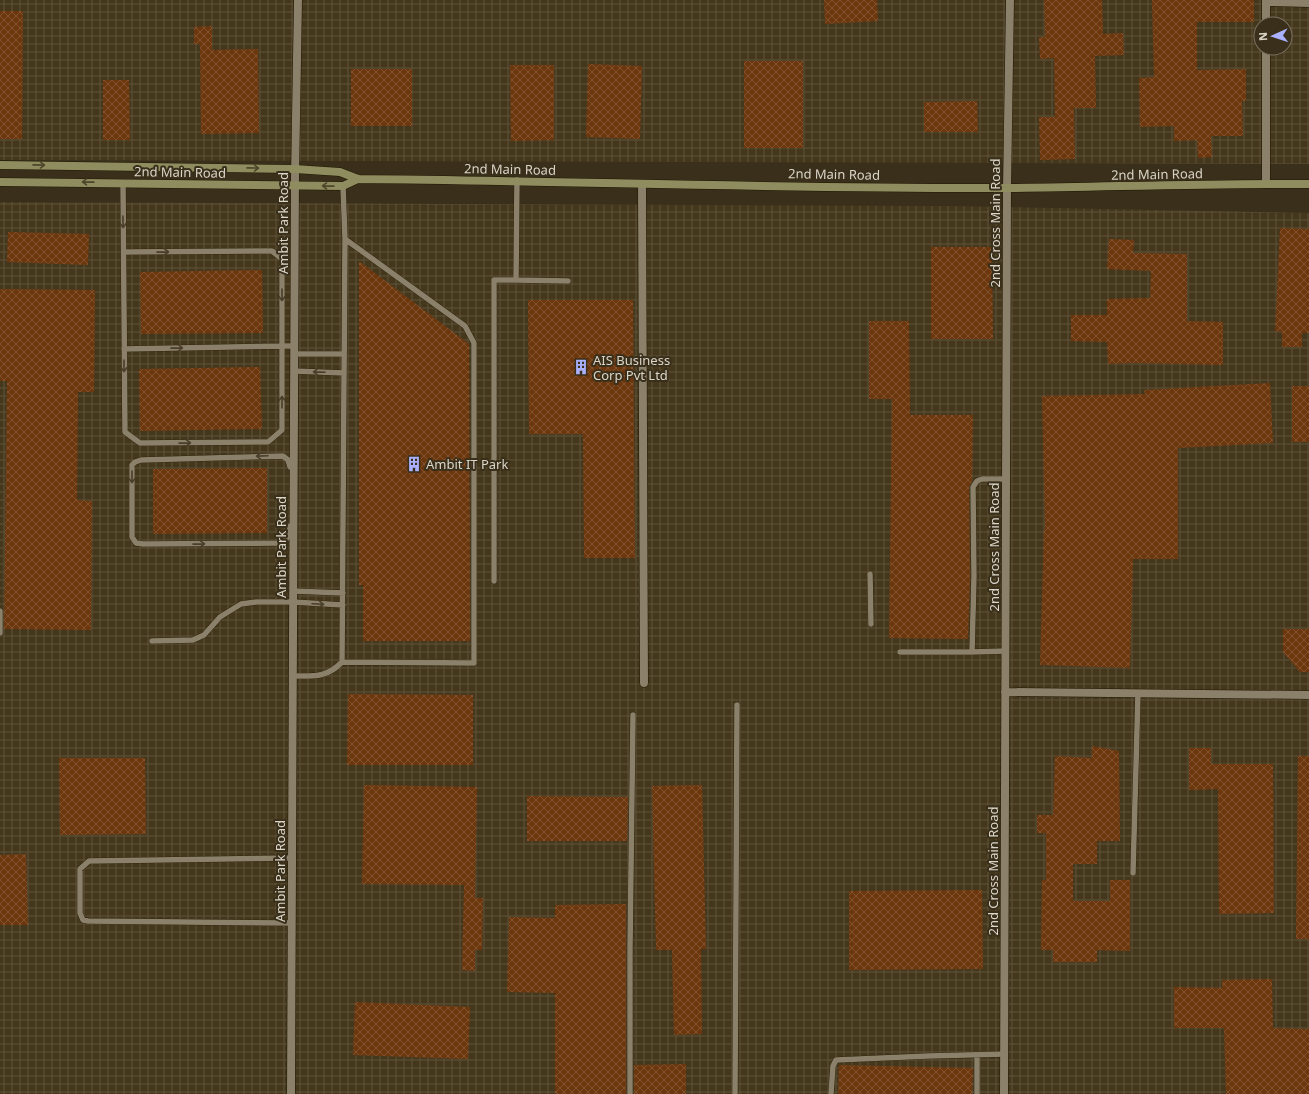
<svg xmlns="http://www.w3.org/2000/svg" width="1309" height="1094" viewBox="0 0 1309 1094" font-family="'Noto Sans',sans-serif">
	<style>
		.industrial { fill: url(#industrial-grid); fill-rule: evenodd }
		.building { fill: url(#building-cross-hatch) }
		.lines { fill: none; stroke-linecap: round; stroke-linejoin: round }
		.service-casing { stroke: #201703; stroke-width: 6 }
		.minor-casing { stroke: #201703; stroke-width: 9 }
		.tertiary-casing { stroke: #201703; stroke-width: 9 }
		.secondary-casing { stroke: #201703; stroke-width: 9 }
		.service { stroke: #8b8069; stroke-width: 5.5 }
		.minor { stroke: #8b8069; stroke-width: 8 }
		.tertiary { stroke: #8b8069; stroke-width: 8 }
		.secondary { stroke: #8f8d5f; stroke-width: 8 }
		.oneway { stroke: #4e462b }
		.oneway2 { stroke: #493f2a }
		.labels { text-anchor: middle; stroke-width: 4; stroke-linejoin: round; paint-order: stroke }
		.street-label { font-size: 13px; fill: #dbd5c8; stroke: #392f1a }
		.poi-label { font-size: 13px; fill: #dbd5c8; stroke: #392f1a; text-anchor: start }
	</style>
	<defs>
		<pattern id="industrial-grid" width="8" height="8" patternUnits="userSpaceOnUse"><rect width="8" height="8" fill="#44371b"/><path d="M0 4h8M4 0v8" fill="none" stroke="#5e533b"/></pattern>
		<pattern id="building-cross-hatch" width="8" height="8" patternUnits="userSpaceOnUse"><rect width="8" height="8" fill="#6d370e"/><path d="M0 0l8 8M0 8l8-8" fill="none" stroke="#815330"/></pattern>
	</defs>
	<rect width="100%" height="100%" fill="#392f1a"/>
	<path class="industrial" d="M0,0H1309V164L0,160ZM1261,24H1285V48H1261Z
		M0,202L952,206L1309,213V1094H0Z"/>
	<path class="building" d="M824,0H877L878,21L825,24Z
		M1044,0H1102L1103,34L1123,33L1124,55L1095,56L1096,108H1074L1075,159L1040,160L1039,117H1055L1054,58L1040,59L1039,37H1045Z
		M1152,0H1254V22H1197V70L1246,69V101H1242L1243,136H1211L1212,157L1198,158L1197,140L1174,141V126L1140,127L1139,78L1154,77Z
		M0,11H23L22,139H0Z
		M212,26V50L258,49L259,133L201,134L200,44H194V27Z
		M744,61H803V148H744Z
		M588,64L642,66L640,139L586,137Z
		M510,65H554V140L511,141Z
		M351,69H412V126H351Z
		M103,80H129L130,140H103Z
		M977,101L978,132H924V102Z
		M1280,228L1309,229V333H1302V347H1282V332L1275,331Z
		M8,232L89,234L88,265L7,262Z
		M1109,239L1134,240L1133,253L1187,254V321L1223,322V365L1132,363L1108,364L1107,342L1071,341V315H1107V299L1150,298L1151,271L1107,269Z
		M931,247H992L993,339H931Z
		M359,261L469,344L470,641H363V585H359Z
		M262,270L263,333L141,334L140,272Z
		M0,289L95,290L94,392H78L77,500L92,501L91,630L4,629L7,381H0Z
		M528,300H633L635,558H584L583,434H529Z
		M869,321H909L910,415H973L972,481L969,487L970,576L968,639L889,638L892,399H869Z
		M260,367L262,429L140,431L139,369Z
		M1270,383L1273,443L1178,448V559H1133L1130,668L1040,665L1044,529H1045L1042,396L1145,394L1144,390Z
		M1292,386H1309V442H1292Z
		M267,468V533L153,534V469Z
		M1283,629H1309V672H1300L1283,652Z
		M348,694L473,695V765H347Z
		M1092,746L1119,751L1120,841H1097V864H1073V901H1110V880H1130V951L1097,950V962H1053V950H1041L1042,880H1046V833H1037V815H1053L1055,756L1092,758Z
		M1189,748H1211V764H1273L1274,913L1219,914L1218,789L1189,790Z
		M1298,756H1309V939H1296Z
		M59,758H145L146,834L60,835Z
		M364,785L477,787L475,898H483L482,950H475V971L462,970L464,885L362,884Z
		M702,785L706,949H701L702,1034L674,1035L672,950H656L652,786Z
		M527,796L628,797L627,841H527Z
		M26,854L28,925H0V855Z
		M982,890L983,969L849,970V891Z
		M626,904V1094H555V993L507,992L509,917L555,918V905Z
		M1272,979L1273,1028L1309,1029V1094H1226L1224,1028H1174V987L1222,988V980Z
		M355,1002L470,1007L468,1059L353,1055Z
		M686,1064V1094H634V1065Z
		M839,1065L973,1068L972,1094H838Z"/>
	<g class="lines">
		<defs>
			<path id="service" d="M123,183L125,432L140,443L268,442L282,430V346H294
				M343,186L345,239
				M345,239L465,326L474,343V663L342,662Z
				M124,252L272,251L282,259V346L124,349
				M516,280L568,281
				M294,354H344
				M294,371L344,373
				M290,526L288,537L283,543L143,544L136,543L132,537V465L135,462L141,460L283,456L288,460L290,467H294
				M870,574L871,624
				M494,581V280H516L517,180
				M293,591L343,593
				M0,611V633
				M152,641L193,640L204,635L220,617L241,604L256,602H293L343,605
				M900,652H972L974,576L973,487L977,481L982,479H1006
				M972,652L1005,651
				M293,676C313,676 327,678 342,662
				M1133,873L1138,693
				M292,923L88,921L83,920L80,913V869L89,861L292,858
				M977,1055V1094
				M630,1094V949L633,715
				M735,1094L737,705
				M831,1094L833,1066L836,1060L928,1056L1005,1054"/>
			<path id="minor" d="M1266,0V24
				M1266,2L1309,3
				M1266,48V184
				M642,185L644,683
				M1005,692L1309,695
				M1004,1094L1007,188L1010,0"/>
			<path id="tertiary" d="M291,1094L295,177L298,0"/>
			<path id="secondary" d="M0,165L295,169L340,172L358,179C575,181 791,189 1008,188C1108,187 1209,183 1309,184
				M0,182L343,186L358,179"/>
		</defs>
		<use href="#service" class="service-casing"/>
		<use href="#minor" class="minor-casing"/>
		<use href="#tertiary" class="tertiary-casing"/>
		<use href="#secondary" class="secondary-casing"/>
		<use href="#service" class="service"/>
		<use href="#minor" class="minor"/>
		<use href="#tertiary" class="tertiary"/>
		<use href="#secondary" class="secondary"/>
	</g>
	<defs><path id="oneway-shaft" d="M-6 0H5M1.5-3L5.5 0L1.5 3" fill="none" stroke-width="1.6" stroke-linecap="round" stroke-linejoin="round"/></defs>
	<g class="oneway">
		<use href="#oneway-shaft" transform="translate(39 165) rotate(1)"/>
		<use href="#oneway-shaft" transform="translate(253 168) rotate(1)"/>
		<use href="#oneway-shaft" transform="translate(88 182) rotate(-179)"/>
		<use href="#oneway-shaft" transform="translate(328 186) rotate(-179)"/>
	</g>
	<g class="oneway2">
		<use href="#oneway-shaft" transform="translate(123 222) rotate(89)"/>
		<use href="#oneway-shaft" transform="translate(163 252) rotate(-1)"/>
		<use href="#oneway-shaft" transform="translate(282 295) rotate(90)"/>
		<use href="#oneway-shaft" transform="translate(177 348) rotate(-1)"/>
		<use href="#oneway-shaft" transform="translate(124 366) rotate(90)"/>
		<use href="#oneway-shaft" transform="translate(319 372) rotate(-178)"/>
		<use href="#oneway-shaft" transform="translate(282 402) rotate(-90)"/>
		<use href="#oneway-shaft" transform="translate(185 443) rotate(-1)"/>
		<use href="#oneway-shaft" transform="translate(262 456) rotate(178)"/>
		<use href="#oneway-shaft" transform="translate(132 477) rotate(90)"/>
		<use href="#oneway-shaft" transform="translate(199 544) rotate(-1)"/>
		<use href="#oneway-shaft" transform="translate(318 604) rotate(3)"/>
	</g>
	<defs>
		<symbol id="building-bare" viewBox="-9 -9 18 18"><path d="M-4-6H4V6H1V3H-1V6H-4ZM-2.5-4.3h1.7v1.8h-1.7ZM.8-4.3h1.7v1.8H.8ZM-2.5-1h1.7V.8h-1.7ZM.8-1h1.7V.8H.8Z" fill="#aab0fb" stroke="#392f1a" stroke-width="2.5" paint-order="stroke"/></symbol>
	</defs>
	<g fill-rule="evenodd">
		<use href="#building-bare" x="570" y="356" width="22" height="22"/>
		<use href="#building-bare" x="403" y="453" width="22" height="22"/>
	</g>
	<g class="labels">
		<g class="street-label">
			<text transform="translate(510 169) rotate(1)" y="5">2nd Main Road</text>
			<text transform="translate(180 172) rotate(1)" y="5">2nd Main Road</text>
			<text transform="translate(834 174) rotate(1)" y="5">2nd Main Road</text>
			<text transform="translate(1157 174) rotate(-1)" y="5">2nd Main Road</text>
			<text transform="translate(283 223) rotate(-90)" y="5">Ambit Park Road</text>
			<text transform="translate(995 223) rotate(-90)" y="5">2nd Cross Main Road</text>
			<text transform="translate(281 547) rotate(-90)" y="5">Ambit Park Road</text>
			<text transform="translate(994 547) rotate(-90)" y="5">2nd Cross Main Road</text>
			<text transform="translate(280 871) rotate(-90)" y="5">Ambit Park Road</text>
			<text transform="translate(993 871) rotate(-90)" y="5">2nd Cross Main Road</text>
		</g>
		<g class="poi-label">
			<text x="593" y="365">AIS Business<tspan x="593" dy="15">Corp Pvt Ltd</tspan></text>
			<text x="426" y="469">Ambit IT Park</text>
		</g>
	</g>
	<g transform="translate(1273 36) rotate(267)"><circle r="19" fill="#392f1a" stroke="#7a7160"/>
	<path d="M0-3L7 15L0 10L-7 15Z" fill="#aab0fb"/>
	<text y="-6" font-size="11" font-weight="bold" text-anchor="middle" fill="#dbd5c8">N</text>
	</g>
</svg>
